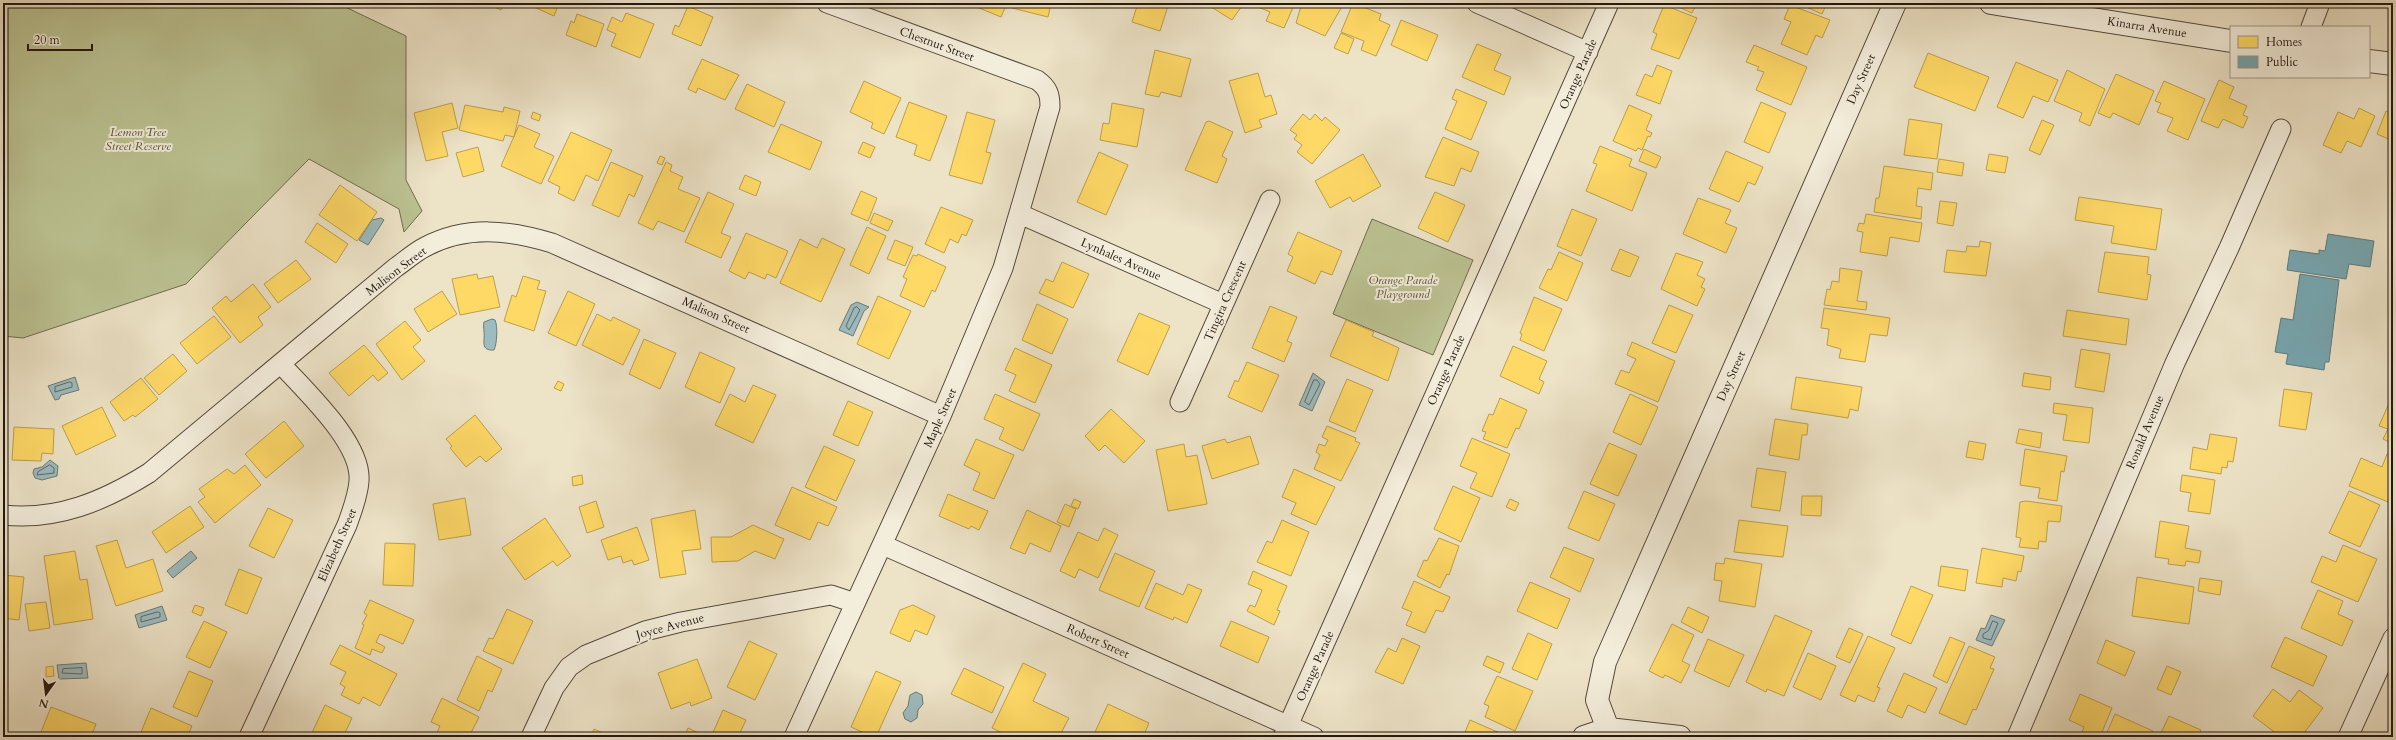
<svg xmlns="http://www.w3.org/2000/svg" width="2396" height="740" viewBox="0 0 2396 740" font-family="Cardo,serif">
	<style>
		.green { fill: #bcc393; stroke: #6f6d52 }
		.water { fill: #9dbcbf; stroke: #6c7a79 }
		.homes { fill: #ffd966; stroke: #bd9f4c }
		.public { fill: #76a5af; stroke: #5d7a7f }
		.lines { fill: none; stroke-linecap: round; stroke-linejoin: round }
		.shore { stroke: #606a68; stroke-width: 1 }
		.minor-casing { stroke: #554a3e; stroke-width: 21 }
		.tertiary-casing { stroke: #554a3e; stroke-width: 24 }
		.minor { stroke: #f3eddb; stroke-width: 19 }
		.tertiary { stroke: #f3eddb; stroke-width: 22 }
		.labels { text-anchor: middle; stroke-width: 4; stroke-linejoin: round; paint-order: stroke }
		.street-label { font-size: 12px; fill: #221710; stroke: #f3eddb }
		.park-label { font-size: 12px; font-style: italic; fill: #58533e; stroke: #f3eddb }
	</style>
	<rect width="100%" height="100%" fill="#ede3c7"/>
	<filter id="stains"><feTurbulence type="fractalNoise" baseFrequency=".005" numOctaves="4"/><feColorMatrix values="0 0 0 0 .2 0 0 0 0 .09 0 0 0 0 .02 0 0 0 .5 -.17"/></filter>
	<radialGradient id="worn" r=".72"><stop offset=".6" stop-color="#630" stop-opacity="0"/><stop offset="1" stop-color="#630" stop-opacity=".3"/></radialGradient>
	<path class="green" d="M3,3H337L406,36V180L422,211L404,232L399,209L309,159L186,284L23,338L3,336Z
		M1372,219L1473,260L1433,355L1333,314Z"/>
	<path class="water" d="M381,218L384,220L368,245L359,240L372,220Z
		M857,302L869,307L864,311L853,336L839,330L851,305Z
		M492,319L495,320C498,326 497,344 494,350C480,351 485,341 484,332C484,328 483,326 484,322Z
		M1313,373L1325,382L1312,411L1299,405Z
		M75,377L79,390L61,395L59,399L55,400L48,386Z
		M50,460L58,466L57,476L42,480L35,478L33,473L34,469L42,467Z
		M191,551L197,558L173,578L167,571Z
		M162,606L167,620L139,628L135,615Z
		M1991,615L2005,620L1992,646L1976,640L1981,628L1985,629Z
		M86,663L88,678L59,679L57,665Z
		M916,692L922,695L923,704L918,710L917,718L911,722L905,719L903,713L908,706L910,695Z"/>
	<path class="homes" d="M486,3H505L501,10Z
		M525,3H559L554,16Z
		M967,3H1007L1001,17Z
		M1013,3H1051L1048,17L1012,8Z
		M1138,3H1169L1160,31L1132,22Z
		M1205,3H1244L1232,20Z
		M1257,3H1295L1284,28L1266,21L1270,12L1256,6Z
		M1302,3H1344L1325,36L1296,23Z
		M1353,3L1381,14L1379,20L1390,25L1376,56L1361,50L1364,41L1341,32Z
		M1670,3H1697L1692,13Z
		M1797,3H1827L1822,14Z
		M1664,5L1697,18L1679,59L1651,49L1657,34L1653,32Z
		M1790,5L1830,20L1822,38L1816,35L1807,55L1781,44L1791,22L1784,19Z
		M688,6L713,17L701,46L672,34L675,25L679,27Z
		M626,13L654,24L640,58L611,46L616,34L607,30L612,17L622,22Z
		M577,14L604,24L596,47L566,35L571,21L574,23Z
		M1401,20L1438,35L1427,61L1391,45Z
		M1341,33L1354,39L1348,54L1334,48Z
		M1477,44L1501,54L1494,70L1511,77L1504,95L1462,77Z
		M1754,45L1807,67L1791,105L1756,90L1764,72L1757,70L1759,67L1746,62Z
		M1155,50L1191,59L1181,97L1161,92L1159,97L1145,94Z
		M1928,53L1989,77L1975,111L1914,87Z
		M702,59L739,75L725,100L698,88L696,93L688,89Z
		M2016,62L2058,80L2048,102L2033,96L2023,118L1997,107Z
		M1657,65L1672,71L1660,104L1636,95L1645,74L1652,77Z
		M2067,70L2105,89L2090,126L2079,121L2082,113L2054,101Z
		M1258,73L1265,97L1271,95L1277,114L1259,120L1262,127L1245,133L1229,81Z
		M2116,74L2154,91L2139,125L2113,113L2110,118L2098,113Z
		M2219,80L2234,87L2229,98L2247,106L2243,115L2248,117L2243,128L2223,119L2218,128L2201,121Z
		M864,81L901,98L884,134L871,128L873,123L850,112Z
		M2164,81L2205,99L2188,140L2167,131L2173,118L2157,112L2161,103L2155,101Z
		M747,84L785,102L774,127L735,109Z
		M1456,89L1487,102L1471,140L1445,129L1457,101L1452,99Z
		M909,102L947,116L930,161L914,155L917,145L896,137Z
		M1761,102L1786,113L1769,153L1744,142Z
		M452,103L458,128L442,132L448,156L426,161L414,113Z
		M1112,103L1144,109L1137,147L1100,140L1103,123L1109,124Z
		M465,105L503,112L504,107L520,111L514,137L505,135L503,141L459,130Z
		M1629,105L1652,115L1646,130L1652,133L1650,137L1648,136L1642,150L1638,148L1636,151L1613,141Z
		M2359,108L2375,116L2361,147L2347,141L2341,153L2323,145L2338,112L2354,119Z
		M2386,111L2393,114V141L2377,134Z
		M533,112L541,115L539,121L531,118Z
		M967,112L995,120L986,152L991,153L982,184L949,175Z
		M1303,114L1310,120L1315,114L1322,121L1325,117L1340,130L1312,164L1297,152L1302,145L1294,139L1297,135L1290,130Z
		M1909,119L1942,124L1937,159L1904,155Z
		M2042,120L2054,125L2040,155L2029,150Z
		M1209,121L1233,132L1222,156L1227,159L1217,183L1185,170L1206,122Z
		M781,124L822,142L810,170L768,152Z
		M519,125L540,134L534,147L554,156L541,184L501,166Z
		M571,132L612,150L598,181L586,175L574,201L558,193L560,187L548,181Z
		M1443,137L1479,152L1471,172L1461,168L1454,186L1425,177Z
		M863,142L875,147L870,158L858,153Z
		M1600,146L1632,159L1629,166L1647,173L1632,211L1586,191L1597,164L1593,163Z
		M478,147L484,171L463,177L456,153Z
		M1644,149L1661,157L1656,168L1639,161Z
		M1726,151L1763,167L1755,185L1748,182L1739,202L1709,189Z
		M1099,152L1128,165L1106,215L1077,202Z
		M1363,154L1381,186L1353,202L1350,197L1330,208L1315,181Z
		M1989,154L2008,157L2005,173L1986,170Z
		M660,156L665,158L662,165L657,163Z
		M1939,159L1964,163L1962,176L1937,172Z
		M611,162L643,176L634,197L629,194L619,217L592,205Z
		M666,162L672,165L670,171L683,177L678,189L700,198L684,232L658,221L653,230L638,223Z
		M1884,166L1933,173L1931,190L1918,188L1916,206L1922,207L1921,219L1874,212L1876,198H1879Z
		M745,175L761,182L756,196L739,189Z
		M340,185L377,212L357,241L319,215Z
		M861,191L877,198L868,221L851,214Z
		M708,192L734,204L721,233L731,237L721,258L685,242Z
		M1435,192L1465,205L1448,242L1418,228Z
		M2079,197L2162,209L2156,250L2111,243L2114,226L2075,220Z
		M1698,198L1731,210L1725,223L1737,228L1726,253L1683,234Z
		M1940,201L1957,203L1953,226L1937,223Z
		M941,207L973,220L966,236L962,234L958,243L950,239L944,253L925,244Z
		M1572,209L1597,219L1581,256L1557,246Z
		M874,213L893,221L888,231L870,223Z
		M1866,214L1922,223L1919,242L1890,237L1887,256L1860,252L1863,232L1857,231L1859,223L1864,224Z
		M317,223L348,244L336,263L305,242Z
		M867,227L886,236L869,274L850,265Z
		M1298,232L1342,251L1332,275L1321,271L1315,284L1287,271L1293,257L1288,254Z
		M746,233L788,251L776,278L767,274L765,279L749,272L745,279L729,271Z
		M822,238L845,249L821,302L780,283L800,239L817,248Z
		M895,240L913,247L905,266L887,259Z
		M1980,241L1991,243L1986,276L1944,272L1947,250L1966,252L1967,246L1979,247Z
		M1620,249L1639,257L1630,277L1611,270Z
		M1559,252L1583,263L1567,301L1539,288L1548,269L1551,270Z
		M2105,252L2149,257L2147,274L2151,275L2147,300L2098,292Z
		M1676,253L1703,262L1697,275L1705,279L1701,287L1705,289L1697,306L1661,289Z
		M918,254L946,267L935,292L932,290L924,307L900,296L907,279L903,277L913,255L917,256Z
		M296,260L311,279L278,303L264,284Z
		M1062,262L1089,274L1073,308L1039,293L1046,279L1053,282Z
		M1840,268L1862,271L1857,301L1867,302L1866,310L1824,305L1827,289L1830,290L1832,281L1839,282Z
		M477,274L478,279L493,276L500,307L460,315L452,279Z
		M523,276L540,281L537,289L546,291L534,331L504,321L512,295L516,297Z
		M253,284L271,307L258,317L263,325L240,343L212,308L226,296L231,302Z
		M442,291L457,314L428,332L414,309Z
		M568,291L595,304L576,346L548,333Z
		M878,296L911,311L889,359L857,344Z
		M1534,297L1562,309L1544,351L1520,340L1522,334L1520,333Z
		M1037,304L1068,319L1052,354L1022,340Z
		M1669,305L1693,315L1676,353L1652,343Z
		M1270,306L1297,317L1287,341L1292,343L1284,362L1252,348Z
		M1824,308L1890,318L1887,336L1870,334L1865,362L1839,358L1841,349L1827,345L1829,329L1821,328Z
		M2067,310L2129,319L2126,345L2063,336Z
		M1139,313L1170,326L1148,375L1117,361Z
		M597,314L611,321L613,317L640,330L623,365L582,345Z
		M214,316L231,337L197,364L180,343Z
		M1346,320L1374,332L1372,336L1399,348L1388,381L1330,356Z
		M405,321L421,340L413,347L425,361L402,380L376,344Z
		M644,339L676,353L660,389L629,374Z
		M1632,342L1675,361L1658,402L1615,384L1621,370L1629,373L1636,359L1627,355Z
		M364,345L388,373L378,381L373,375L349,396L329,373Z
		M1513,346L1547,361L1539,379L1544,382L1539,394L1500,376Z
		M1015,348L1052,365L1035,403L1009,391L1016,375L1005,370Z
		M2081,349L2110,354L2104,392L2075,387Z
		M700,352L735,368L720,403L685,387Z
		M173,354L187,371L159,395L144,378Z
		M1247,362L1279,375L1262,412L1228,397L1235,380L1238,382Z
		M2024,373L2051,377L2050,390L2022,386Z
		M1796,377L1862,387L1858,411L1850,409L1848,418L1791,409Z
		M141,378L158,399L135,417L133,415L124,421L110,402Z
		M1347,379L1373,390L1355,432L1329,421Z
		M558,381L564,384L561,391L554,388Z
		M753,385L776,395L753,443L715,425L730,394L745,402Z
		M2284,389L2312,393L2306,430L2279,426Z
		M995,394L1040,414L1023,451L999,439L1004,428L984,419Z
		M1630,394L1658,407L1641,445L1613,432Z
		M2393,394V444L2383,439L2388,429L2379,426Z
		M1500,398L1527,410L1519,429L1516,428L1507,448L1483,439L1486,432L1482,431L1489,414L1493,415Z
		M848,401L873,412L858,446L833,435Z
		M2054,403L2093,408L2089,443L2063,440L2067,415L2053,413Z
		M102,407L116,436L76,455L62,426Z
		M1111,409L1145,441L1124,463L1105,445L1099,451L1085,436Z
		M475,415L502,449L486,462L480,456L466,467L450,448L452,446L446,439Z
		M1775,419L1808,424L1807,435H1802L1799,460L1769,455Z
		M284,421L304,446L266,478L245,454Z
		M1327,426L1356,438L1355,441L1360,443L1341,481L1314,469L1320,455L1316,452L1319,444L1325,446L1328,440L1322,437Z
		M14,427L54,429L53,454L42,453L41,461L12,460Z
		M2019,429L2042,433L2040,448L2016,443Z
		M3,432H6L5,450H3Z
		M2210,434L2237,438L2233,462L2228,461L2227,468L2222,467L2221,474L2190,469L2193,447L2207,450Z
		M1250,436L1259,464L1212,479L1202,446L1225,439L1227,443Z
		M1472,438L1510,454L1492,497L1470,488L1477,473L1460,466Z
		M976,439L1014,455L994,499L973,490L980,473L964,465Z
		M1969,441L1986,444L1983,460L1966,457Z
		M1609,443L1637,455L1618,496L1590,484Z
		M1184,444L1186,457L1197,455L1207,504L1168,511L1156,450Z
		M824,446L855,460L836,501L805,487Z
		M2025,449L2067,456L2064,472L2061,471L2057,501L2038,498L2040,488L2020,485Z
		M2387,454L2393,456V504L2349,486L2361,458L2382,467Z
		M245,465L261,485L215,523L198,502L205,497L199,489L227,469L234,474Z
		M1757,468L1786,472L1780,511L1751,507Z
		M1294,469L1335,487L1316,525L1291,514L1296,503L1282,497Z
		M582,475L583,484L573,486L572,477Z
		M2182,475L2215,480L2210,514L2188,511L2191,493L2180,491Z
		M1453,486L1480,498L1461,542L1434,529Z
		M792,487L837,507L828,526L818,522L810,540L775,525Z
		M1584,491L1615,504L1599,541L1568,528Z
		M2349,491L2380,505L2360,547L2329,533Z
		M948,494L988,511L979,530L971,526L969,529L939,516Z
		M1802,496H1822L1821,516L1801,515Z
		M465,498L471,535L439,540L433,504Z
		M1074,499L1081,502L1078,509L1071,506Z
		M1510,499L1519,503L1515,511L1506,507Z
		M596,501L604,527L587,533L579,507Z
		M2026,501L2062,506L2060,522L2048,521L2046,542L2039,541L2038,549L2019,547L2021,538L2016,537L2020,502Z
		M1065,504L1076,509L1069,527L1057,522Z
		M190,506L204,527L166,553L152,532Z
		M268,508L293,520L274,558L249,546Z
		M695,510L701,549L682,551L686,574L660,578L651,519Z
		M1027,510L1061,526L1050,552L1030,543L1025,554L1010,548Z
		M545,518L571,556L557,566L553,561L525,580L502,548Z
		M1282,520L1309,532L1291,576L1257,562L1267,541L1272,543Z
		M1739,520L1788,526L1783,557L1734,552Z
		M2160,521L2189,526L2185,548L2201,551L2199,563L2186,561L2185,566L2168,564L2169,559L2155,557Z
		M753,525L784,539L775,559L755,551L738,561L712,562L711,537H731Z
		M637,527L649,560L634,565L632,560L623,563L621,556L608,560L601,540Z
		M1104,528L1118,535L1098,578L1079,569L1075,578L1060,571L1078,532L1098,541Z
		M1439,538L1459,546L1449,575L1447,574L1440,588L1417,576L1424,560L1427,561Z
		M117,540L126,568L153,559L163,591L116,606L96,546Z
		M385,543L415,544L413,586L383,585Z
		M2343,545L2377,559L2358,602L2311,582L2322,556L2336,562Z
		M1564,547L1594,559L1580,592L1550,577Z
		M1982,548L2024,556L2021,572L2018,571L2016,581L2003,578L2002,587L1976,583Z
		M75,551L80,580L87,579L93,619L54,625L44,556Z
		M1115,553L1155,571L1139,607L1099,590Z
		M1725,558L1762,564L1755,607L1719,601L1722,581L1714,580L1716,563L1724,564Z
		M1941,566L1968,570L1965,591L1938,586Z
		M239,569L262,578L247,614L225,605Z
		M1253,571L1287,586L1277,610L1280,611L1274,625L1247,611L1250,605L1255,607L1262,590L1248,584Z
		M3,575L24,577L19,620L3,618Z
		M2137,577L2194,587L2189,624L2132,616Z
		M2200,578L2222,581L2220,595L2198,591Z
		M1414,581L1450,597L1443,612L1436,610L1425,633L1406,625L1412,612L1402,608Z
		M1530,582L1570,599L1557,629L1517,611Z
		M1156,583L1183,595L1188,584L1202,590L1187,623L1174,617L1173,620L1145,608Z
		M1911,586L1933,595L1911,644L1891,635Z
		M2318,590L2343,601L2338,614L2353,621L2342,646L2301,628Z
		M370,600L414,620L403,644L380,634L376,642L385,647L382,653L372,649L370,655L355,648L364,625L362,624L367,615L364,613Z
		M46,602L50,628L29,631L25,604Z
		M195,605L204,608L201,616L192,612Z
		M913,605L935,616L927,635L915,630L910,642L890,633L900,610Z
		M1688,607L1709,617L1702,633L1681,622Z
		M507,609L533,621L513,664L483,651L489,638L493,639Z
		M1775,615L1812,631L1784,696L1767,689L1766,692L1746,682Z
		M204,621L227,632L210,668L186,657Z
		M1231,621L1269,637L1258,663L1220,646Z
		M1672,624L1694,635L1682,661L1690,665L1681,683L1665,675L1663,678L1649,671Z
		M1849,628L1863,634L1850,663L1836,657Z
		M1528,633L1552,644L1537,680L1512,669Z
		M1868,636L1895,648L1877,687L1880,688L1874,702L1858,695L1855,702L1840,695Z
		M1950,637L1965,643L1947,683L1933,676Z
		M2285,637L2327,656L2313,686L2271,667Z
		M1402,638L1420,646L1403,684L1375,672L1388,648L1396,652Z
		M1708,639L1744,655L1729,687L1694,671Z
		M2106,640L2135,652L2125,676L2097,663Z
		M749,641L777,654L755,700L727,687Z
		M340,645L397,674L380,706L363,697L359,704L341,695L345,687L340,684L346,672L330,664Z
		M1969,646L1995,657L1990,668L1994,669L1976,710L1973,709L1966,725L1939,713Z
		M1808,653L1836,666L1821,700L1793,687Z
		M477,656L502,669L492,692L488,690L479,711L457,700Z
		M1487,656L1504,663L1500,673L1483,665Z
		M697,659L712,698L691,706L690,702L671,709L658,673Z
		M1023,663L1046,674L1033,701L1069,718L1059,737H1011L992,728Z
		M53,666L54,676L46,677V667Z
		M2167,666L2181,672L2171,695L2157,689Z
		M964,668L1004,687L992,713L951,694Z
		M189,671L213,681L197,717L173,707Z
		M876,671L901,682L876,737H873L851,727Z
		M1904,673L1937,688L1925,713L1908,705L1902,718L1887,711Z
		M1497,676L1533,691L1515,731L1485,717L1489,706L1484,704Z
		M2273,689L2290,702L2299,690L2323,708L2301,737H2281L2253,716Z
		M2080,694L2112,708L2100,737H2080L2084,727L2069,720Z
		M442,698L479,717L469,737H435L440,726L431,722Z
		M1108,704L1149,723L1143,737H1114L1105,733L1103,736L1095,732Z
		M325,705L352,718L343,737H310Z
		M51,707L96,724L91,737H39Z
		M151,708L192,726L187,737H139Z
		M723,710L746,720L738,737H711Z
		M2115,714L2153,731L2151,737H2105Z
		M2169,716L2201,730L2198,737H2159Z
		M1470,720L1509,737H1463Z
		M688,728L707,737H684Z
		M594,729L612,737H590Z
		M1176,732L1196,737H1175Z"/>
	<path class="public" d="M2328,234L2374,241L2370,267L2349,264L2346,279L2287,270L2290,250L2319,254V250L2325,251Z
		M2300,274L2339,280L2329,362H2325L2324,370L2286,364L2288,354L2275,352L2281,318L2293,320Z"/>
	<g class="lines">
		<path class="shore" d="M857,307L860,310L849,330L846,326L854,308Z
			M1314,380H1317L1320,384L1309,405L1305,402Z
			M70,382L72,383V387L55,392V387Z
			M50,465L54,468V473L37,475L38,472Z
			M158,612L160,613V617L141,622V617Z
			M1993,621L1998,623L1991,640L1983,638V634L1988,631Z
			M82,668V674L62,673L63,669Z"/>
		<defs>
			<path id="minor" d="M1477,3L1588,52
				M2311,27L2320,3
				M1020,214L1223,304
				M1180,402L1270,200
				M3,515C57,521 104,501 149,473L395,268C405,261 415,252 425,247C467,225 509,230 552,243L941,416
				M883,545L1314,737
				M249,737L347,525C352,511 358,496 359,481C362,443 306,392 281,364
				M531,737L554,688L569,667L586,655L645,631L681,622L831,595L855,603
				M794,737L941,416L1003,268L1050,107C1050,94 1048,88 1037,80L827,3
				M1283,737L1609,3
				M2017,737L2175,363L2229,248L2281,129
				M2348,737L2393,638"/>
			<path id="tertiary" d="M1991,3L2231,41
				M2369,61L2393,64
				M1608,729L1680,737
				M1584,737L1608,729L1597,700L1605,662L1895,3"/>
		</defs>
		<use href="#minor" class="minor-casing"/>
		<use href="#tertiary" class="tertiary-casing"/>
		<use href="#minor" class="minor"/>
		<use href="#tertiary" class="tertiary"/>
	</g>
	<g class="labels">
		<g class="street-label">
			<text transform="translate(2147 27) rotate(9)" y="4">Kinarra Avenue</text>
			<text transform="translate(937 44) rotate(20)" y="4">Chestnut Street</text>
			<text transform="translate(1578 74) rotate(-66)" y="4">Orange Parade</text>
			<text transform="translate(1861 79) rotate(-66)" y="4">Day Street</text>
			<text transform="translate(1121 259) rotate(24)" y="4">Lynhales Avenue</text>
			<text transform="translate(396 271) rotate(-37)" y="4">Malison Street</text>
			<text transform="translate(1225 301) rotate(-66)" y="4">Tingira Crescent</text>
			<text transform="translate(716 315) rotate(24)" y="4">Malison Street</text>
			<text transform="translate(1446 370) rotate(-66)" y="4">Orange Parade</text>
			<text transform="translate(1731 376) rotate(-66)" y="4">Day Street</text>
			<text transform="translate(940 418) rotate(-66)" y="4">Maple Street</text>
			<text transform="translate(2145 432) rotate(-67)" y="4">Ronald Avenue</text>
			<text transform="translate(337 545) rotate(-66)" y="4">Elizabeth Street</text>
			<text transform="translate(670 626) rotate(-15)" y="4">Joyce Avenue</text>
			<text transform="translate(1098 641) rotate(24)" y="4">Robert Street</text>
			<text transform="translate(1315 666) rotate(-66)" y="4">Orange Parade</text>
		</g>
		<g class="park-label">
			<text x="138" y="136">Lemon Tree<tspan x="138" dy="14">Street Reserve</tspan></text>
			<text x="1403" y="284">Orange Parade<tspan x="1403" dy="14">Playground</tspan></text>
		</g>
	</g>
	<rect width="2396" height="740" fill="none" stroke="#ede3c7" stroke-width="16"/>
	<rect x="4" y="4" width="2388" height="732" fill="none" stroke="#221710" stroke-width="2"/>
	<rect x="8" y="8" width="2380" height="724" fill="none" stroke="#221710"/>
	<rect x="2230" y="26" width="140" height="52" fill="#f3eddb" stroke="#9f978a"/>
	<rect x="2238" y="36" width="20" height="12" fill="#ffd966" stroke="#9f978a"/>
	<text x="2266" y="46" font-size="12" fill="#221710">Homes</text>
	<rect x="2238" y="56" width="20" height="12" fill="#76a5af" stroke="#9f978a"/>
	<text x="2266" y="66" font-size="12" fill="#221710">Public</text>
	<g transform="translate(46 694) rotate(194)" stroke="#f3eddb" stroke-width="3" paint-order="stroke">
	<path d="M0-3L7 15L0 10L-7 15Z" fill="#221710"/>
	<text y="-6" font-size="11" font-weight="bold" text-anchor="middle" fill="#221710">N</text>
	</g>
	<path d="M28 44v6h64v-6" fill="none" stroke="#221710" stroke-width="2"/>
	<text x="34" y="44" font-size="12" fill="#221710" stroke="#f3eddb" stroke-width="3" paint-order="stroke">20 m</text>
	<rect width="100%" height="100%" filter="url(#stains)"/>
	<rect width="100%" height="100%" fill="url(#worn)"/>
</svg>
